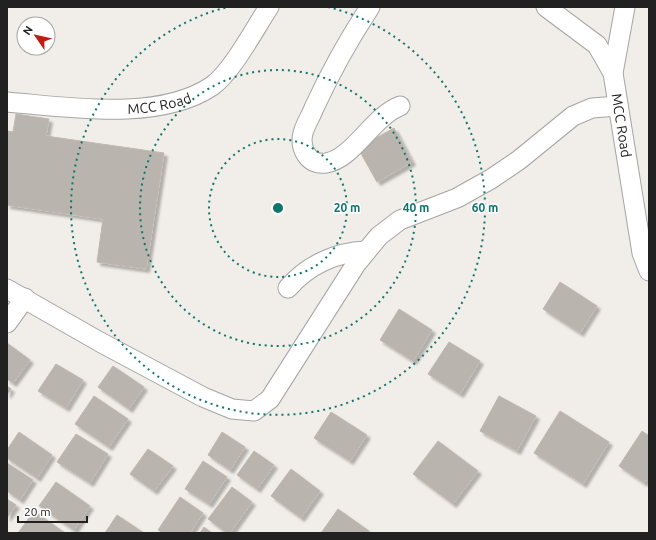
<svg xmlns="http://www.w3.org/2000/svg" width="656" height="540" viewBox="0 0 656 540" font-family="Ubuntu,sans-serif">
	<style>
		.building { fill: #bab4ae; stroke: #c1b7ac; filter: url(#shadow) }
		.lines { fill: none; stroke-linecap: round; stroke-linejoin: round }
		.street-casing { stroke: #a5a5a5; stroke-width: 21 }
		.street { stroke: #fff; stroke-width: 19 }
		.ring { fill: none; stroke: #0f766e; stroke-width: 2; stroke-dasharray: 2 4 }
		.labels { text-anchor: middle; stroke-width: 3; stroke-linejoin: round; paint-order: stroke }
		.street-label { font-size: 14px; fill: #212121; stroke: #fff }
		.centre { fill: #0f766e; stroke: #fff; stroke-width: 2 }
		.ring-label { font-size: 12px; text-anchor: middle; font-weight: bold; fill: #0f766e; stroke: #fff; stroke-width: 3; stroke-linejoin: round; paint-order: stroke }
	</style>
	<defs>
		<filter id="shadow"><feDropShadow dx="3.5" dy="3.5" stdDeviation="1" flood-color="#0004"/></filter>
	</defs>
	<rect width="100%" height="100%" fill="#f1eee9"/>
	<path class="building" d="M16,114L49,119L46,136L164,153L146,269L97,262L103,219L7,205V131L13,132Z
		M394,128L412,162L377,182L358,148Z
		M560,282L597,306L580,333L543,309Z
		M399,309L432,330L413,361L380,340Z
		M449,342L480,361L460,394L428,374Z
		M7,343L30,360L13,383L7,379Z
		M56,364L83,380L66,408L38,391Z
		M113,366L144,387L129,409L98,387Z
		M7,386L11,389L7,395Z
		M94,396L128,419L109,447L75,424Z
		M499,396L536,416L517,451L480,431Z
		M560,411L609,442L583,484L534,453Z
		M331,412L367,435L350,461L314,438Z
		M642,431L649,436V476L644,483L619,466Z
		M19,432L52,455L37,478L7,458V450Z
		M222,432L245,447L230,470L208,455Z
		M76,434L108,454L90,483L57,462Z
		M438,441L478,471L453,504L413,474Z
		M148,449L173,466L154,491L130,474Z
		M254,451L274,465L257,489L237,475Z
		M203,461L227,477L209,504L185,489Z
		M7,463L33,480L20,500L7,491Z
		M291,469L320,491L301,518L271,496Z
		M56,482L90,506L74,530L39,506Z
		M232,487L252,502L230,533H227L208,519Z
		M180,497L203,513L190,533H163L158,530Z
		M7,499L16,505L7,518Z
		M338,509L369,531L368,533H321Z
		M34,511L65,533H18Z
		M117,515L144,533H105Z
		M204,527L212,533H200Z"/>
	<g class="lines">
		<defs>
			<g id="street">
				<path d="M370,7C349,39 330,73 314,108C311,116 305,125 303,133C299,149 309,166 326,163C353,159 372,117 400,106"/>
				<path id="s1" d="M546,7L597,45L613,73L642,253L649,271"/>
				<path d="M613,73L625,7"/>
				<path id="s2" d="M7,102C68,107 159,122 212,86C232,72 255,28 269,7"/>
				<path d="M288,288C308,265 336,252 366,251"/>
				<path d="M7,289L100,342L203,397L232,409L254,411L270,399L356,264L379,236L400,220L457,198L491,179L519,160L573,116L592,108L618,106"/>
				<path d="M7,323L25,298"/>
			</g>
		</defs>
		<use href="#street" class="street-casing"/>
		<use href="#street" class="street"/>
	</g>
	<g class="ring">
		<circle cx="278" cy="208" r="69"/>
		<circle cx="278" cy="208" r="138"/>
		<path d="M328 7A207 207 0 1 1 228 7"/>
	</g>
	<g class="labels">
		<g class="street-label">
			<text dy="5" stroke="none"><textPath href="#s2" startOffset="153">MCC Road</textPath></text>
			<text dy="5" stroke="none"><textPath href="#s1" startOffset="149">MCC Road</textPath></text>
		</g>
	</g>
	<circle cx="278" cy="208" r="6" class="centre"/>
	<g class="ring-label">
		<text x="347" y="212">20 m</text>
		<text x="416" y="212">40 m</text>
		<text x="485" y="212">60 m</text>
	</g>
	<rect width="656" height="540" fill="none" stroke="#212121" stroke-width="16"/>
	<g transform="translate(36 36) rotate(304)"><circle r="19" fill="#ffffff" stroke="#a6a6a6"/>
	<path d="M0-3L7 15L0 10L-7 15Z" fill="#c01c12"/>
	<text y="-6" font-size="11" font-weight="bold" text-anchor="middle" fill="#212121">N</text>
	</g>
	<path d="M18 516v6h69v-6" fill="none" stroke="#212121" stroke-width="2"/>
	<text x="24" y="516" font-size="12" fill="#212121" stroke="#ffffff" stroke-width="3" paint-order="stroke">20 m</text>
</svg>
